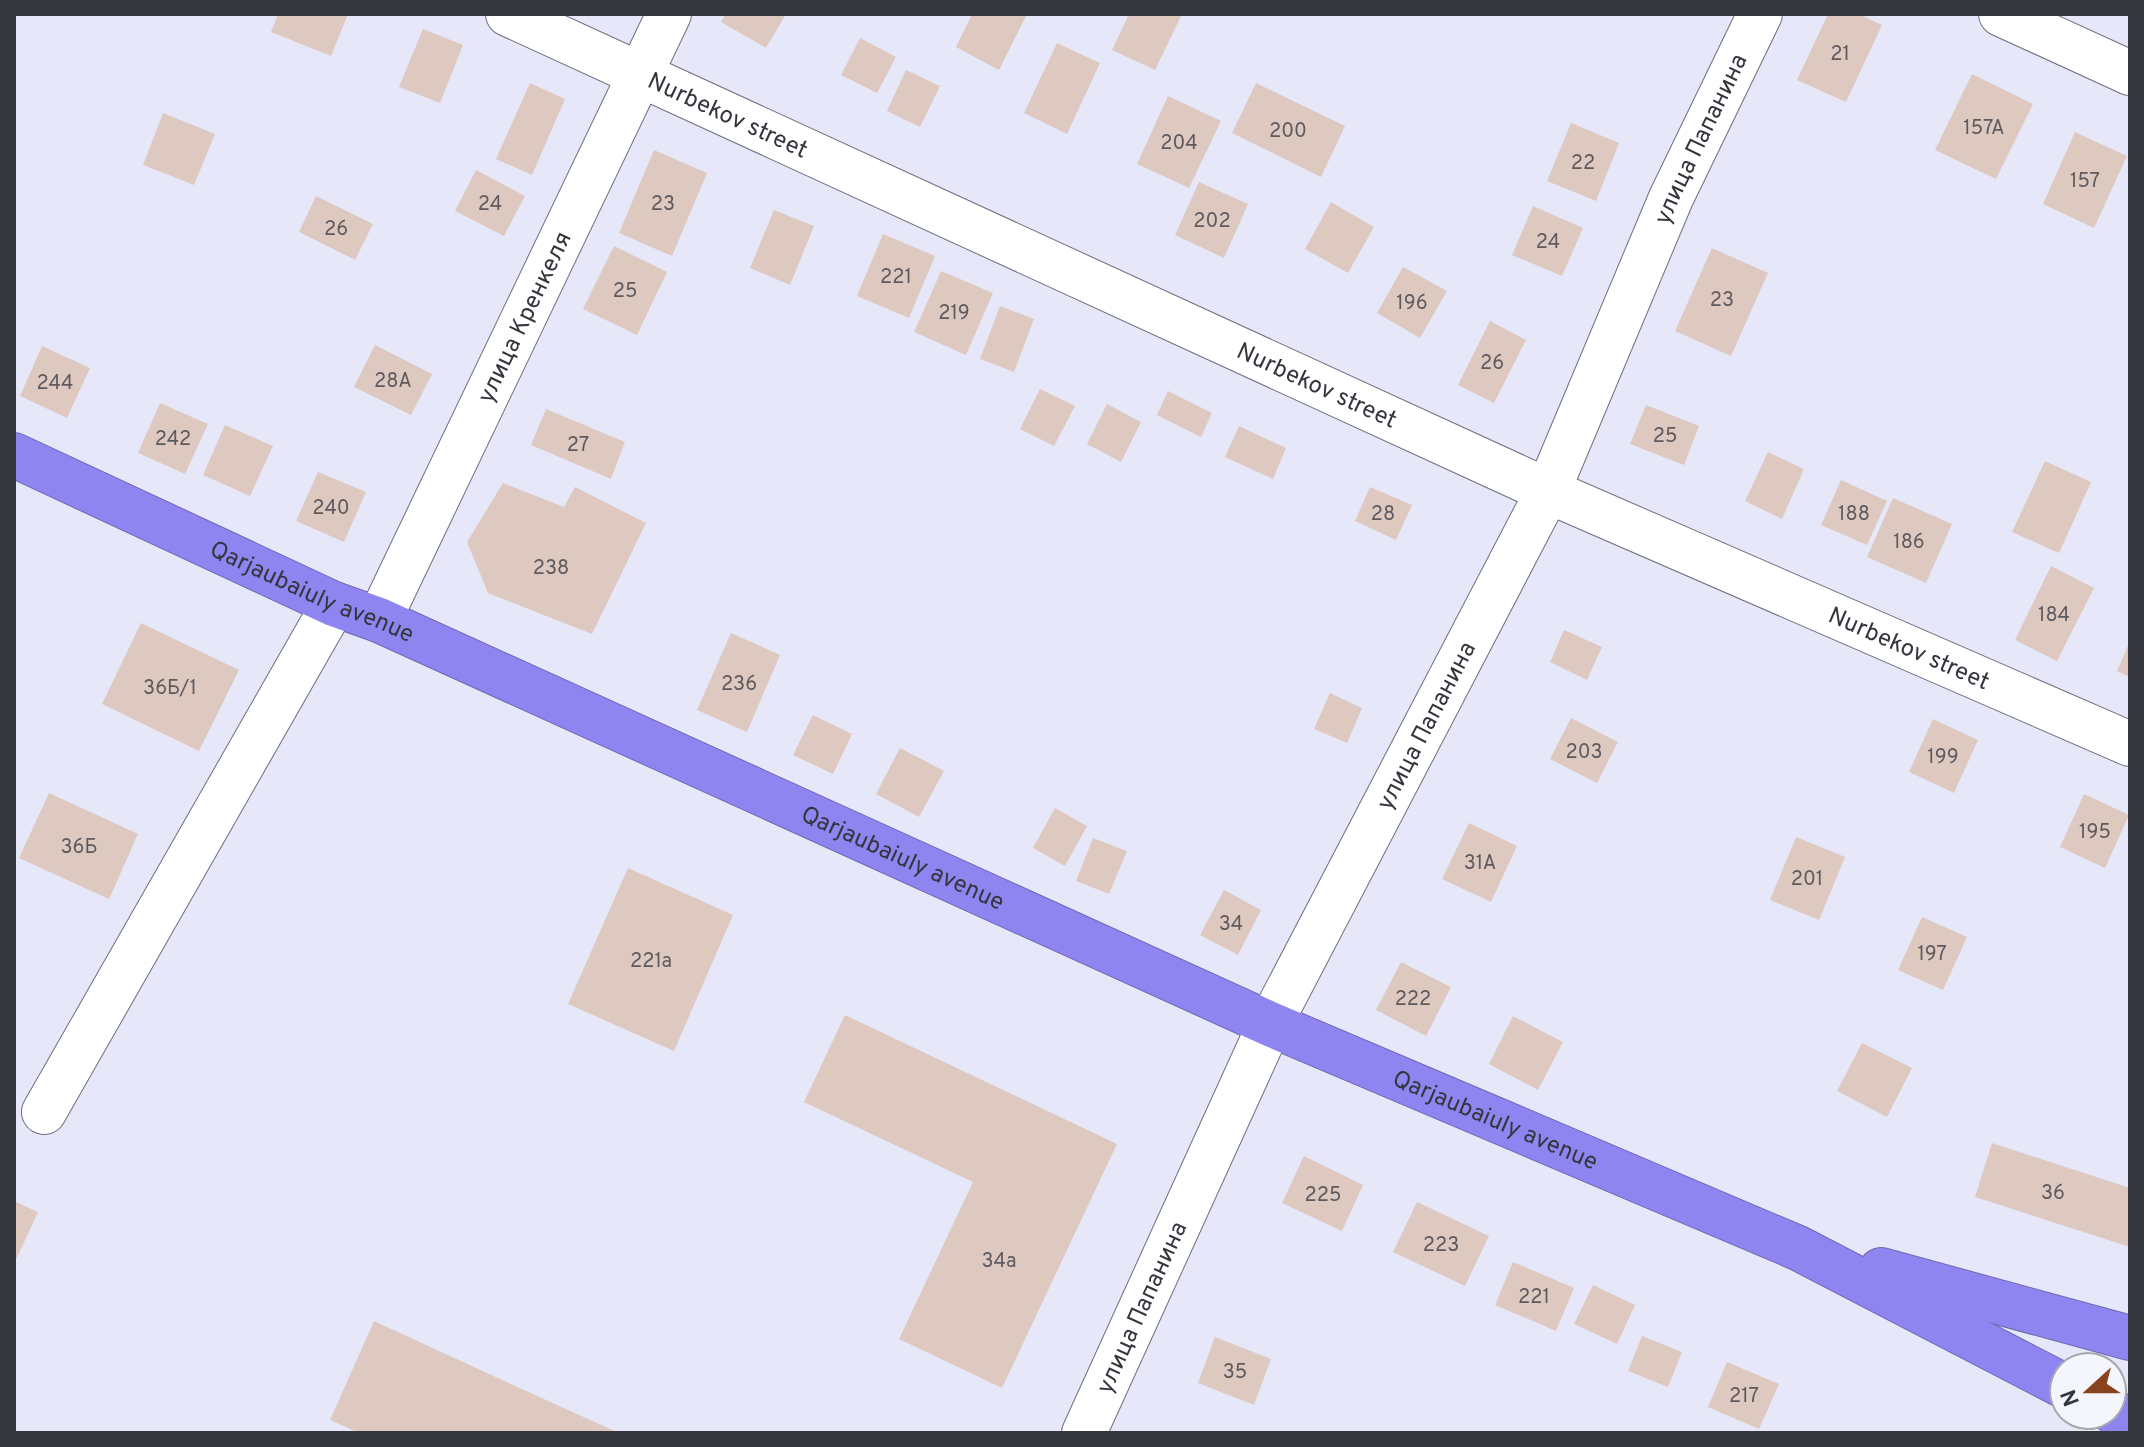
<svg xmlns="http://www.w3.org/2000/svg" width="2144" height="1447" viewBox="0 0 2144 1447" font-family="Overpass,sans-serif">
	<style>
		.building { fill: #ddc9c0 }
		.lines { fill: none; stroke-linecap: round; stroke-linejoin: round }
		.minor-casing { stroke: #6e6e7f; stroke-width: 46 }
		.highway-casing { stroke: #6f69b1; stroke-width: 46 }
		.minor { stroke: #fff; stroke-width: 44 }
		.highway { stroke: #8e85f0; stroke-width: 44 }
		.labels { text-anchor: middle; stroke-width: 8; stroke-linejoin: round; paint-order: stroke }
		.number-label { font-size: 20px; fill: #5f5a5e }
		.street-label { font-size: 24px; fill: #35353d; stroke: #f5f5fd }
	</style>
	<rect width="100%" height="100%" fill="#e7e7fa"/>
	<path class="building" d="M278,14H348L331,56L271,32Z
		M726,14H786L766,48L721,22Z
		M972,14H1027L999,70L956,47Z
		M1129,14H1182L1155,70L1112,50Z
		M1828,14H1858L1882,25L1846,102L1797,80Z
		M423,29L463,45L440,103L399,87Z
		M860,38L896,57L877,93L841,75Z
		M1057,43L1100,63L1067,134L1024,113Z
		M906,70L940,86L920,127L887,111Z
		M1972,74L2033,104L1996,179L1935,150Z
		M530,83L565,99L532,175L496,159Z
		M1256,83L1345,126L1321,177L1232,133Z
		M1168,96L1221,121L1189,188L1137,164Z
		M163,113L215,134L194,185L143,165Z
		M1571,123L1619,143L1596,201L1547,181Z
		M2075,132L2127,156L2094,228L2043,204Z
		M654,150L707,173L672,256L619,233Z
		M476,170L525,196L504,236L455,211Z
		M1199,182L1248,204L1224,258L1175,235Z
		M316,196L373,224L355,260L299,232Z
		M1331,202L1374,227L1348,273L1305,249Z
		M1533,206L1583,228L1562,276L1512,255Z
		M774,210L814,226L790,285L750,268Z
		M883,234L935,256L909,318L857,296Z
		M614,246L667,272L637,335L583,309Z
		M1712,248L1768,273L1731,356L1675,331Z
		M1403,267L1447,291L1420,338L1377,313Z
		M941,271L993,293L966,355L914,332Z
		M1000,306L1034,319L1014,372L980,359Z
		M1490,321L1526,340L1494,403L1458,385Z
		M375,345L432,374L411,415L354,387Z
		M42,346L90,368L67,418L20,396Z
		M1040,389L1075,406L1054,446L1020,429Z
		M1168,391L1212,413L1201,437L1157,415Z
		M160,403L208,424L185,474L138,453Z
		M1107,404L1141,422L1121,462L1087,444Z
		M1646,405L1699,426L1684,465L1630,444Z
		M546,409L625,442L611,479L531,445Z
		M225,425L273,446L250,496L203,475Z
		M1239,426L1286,448L1273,479L1225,457Z
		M1768,452L1804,469L1782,519L1745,501Z
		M2045,461L2091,482L2059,553L2012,532Z
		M318,472L366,492L344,542L296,521Z
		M1841,480L1887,501L1867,545L1821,525Z
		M503,483L564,507L575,487L646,523L592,634L488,593L467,542Z
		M1370,487L1412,505L1396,540L1355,521Z
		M1893,498L1952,524L1926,583L1867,557Z
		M2051,566L2094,588L2057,661L2015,640Z
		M141,623L239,670L199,751L102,704Z
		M1564,630L1602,647L1587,680L1550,662Z
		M731,633L780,655L747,732L697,710Z
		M2130,641V677L2117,671Z
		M1330,693L1362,708L1347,743L1314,729Z
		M813,715L852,734L833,774L793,755Z
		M1571,718L1618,742L1597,783L1550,759Z
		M1933,719L1978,740L1954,793L1909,772Z
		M900,748L944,771L919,817L876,794Z
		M49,793L138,834L109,899L19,858Z
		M2084,794L2129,815L2105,868L2060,847Z
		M1055,808L1087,826L1065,866L1033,848Z
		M1469,823L1517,846L1491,902L1442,879Z
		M1796,837L1845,857L1819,920L1770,900Z
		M1093,838L1127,851L1109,894L1076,881Z
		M628,868L733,915L674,1051L568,1004Z
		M1224,890L1261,910L1238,955L1200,935Z
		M1922,917L1967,937L1943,990L1898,970Z
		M1401,962L1451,987L1426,1036L1376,1010Z
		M845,1015L1117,1144L1002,1388L899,1339L973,1182L804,1102Z
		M1513,1016L1563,1042L1538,1090L1489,1064Z
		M1862,1043L1912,1068L1887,1117L1837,1091Z
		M1992,1143L2130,1188V1247L1975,1197Z
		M1304,1156L1363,1185L1342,1231L1282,1203Z
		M14,1201L38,1212L14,1264Z
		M1417,1202L1489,1236L1465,1286L1393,1252Z
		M1513,1262L1574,1288L1556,1331L1495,1305Z
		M1593,1285L1635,1305L1617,1344L1574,1324Z
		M374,1321L500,1379L619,1433H359L330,1420Z
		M1642,1336L1682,1352L1668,1387L1628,1371Z
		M1215,1337L1271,1359L1254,1405L1198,1383Z
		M1727,1362L1779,1384L1759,1429L1708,1407Z"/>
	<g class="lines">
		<defs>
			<g id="minor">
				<path id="s1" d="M508,14L1548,491L2130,744"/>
				<path d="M2001,14L2130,73"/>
				<path id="s2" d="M379,620L669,14"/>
				<path d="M44,1112L334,604"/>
				<path id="s3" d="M1084,1433L1270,1024L1548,491L1671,198L1760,14"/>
			</g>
			<g id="highway">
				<path id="s4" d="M14,455L334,604L379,620L1270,1024L1798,1248L2064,1386"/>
				<path d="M1881,1270L2130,1338"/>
				<path d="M2112,1411L2130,1421"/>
			</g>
		</defs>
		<use href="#minor" class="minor-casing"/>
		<use href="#highway" class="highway-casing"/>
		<use href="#minor" class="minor"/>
		<use href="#highway" class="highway"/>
	</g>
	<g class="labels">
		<g class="number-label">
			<text x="1840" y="60">21</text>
			<text x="1984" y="134">157А</text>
			<text x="1288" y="137">200</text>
			<text x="1179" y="149">204</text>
			<text x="1583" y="169">22</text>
			<text x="2085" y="187">157</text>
			<text x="490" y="210">24</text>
			<text x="663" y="210">23</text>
			<text x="1212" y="227">202</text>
			<text x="336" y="235">26</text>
			<text x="1548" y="248">24</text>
			<text x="896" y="283">221</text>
			<text x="625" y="297">25</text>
			<text x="1722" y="306">23</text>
			<text x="1412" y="309">196</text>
			<text x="954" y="319">219</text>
			<text x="1492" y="369">26</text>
			<text x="393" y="387">28А</text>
			<text x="55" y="389">244</text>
			<text x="1665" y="442">25</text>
			<text x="173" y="445">242</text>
			<text x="578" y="451">27</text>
			<text x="331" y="514">240</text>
			<text x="1383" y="520">28</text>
			<text x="1854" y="520">188</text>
			<text x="1909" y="548">186</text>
			<text x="551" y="574">238</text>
			<text x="2054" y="621">184</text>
			<text x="739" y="690">236</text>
			<text x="170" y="694">36Б/1</text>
			<text x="1584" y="758">203</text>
			<text x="1943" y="763">199</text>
			<text x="2095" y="838">195</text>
			<text x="79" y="853">36Б</text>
			<text x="1480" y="869">31А</text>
			<text x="1807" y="885">201</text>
			<text x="1231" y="930">34</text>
			<text x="1932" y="960">197</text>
			<text x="651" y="967">221а</text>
			<text x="1413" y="1005">222</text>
			<text x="2053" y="1199">36</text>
			<text x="1323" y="1201">225</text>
			<text x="1441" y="1251">223</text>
			<text x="999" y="1267">34а</text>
			<text x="1534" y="1303">221</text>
			<text x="1235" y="1378">35</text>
			<text x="1744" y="1402">217</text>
		</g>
		<g class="street-label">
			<text dy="8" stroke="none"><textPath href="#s1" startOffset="242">Nurbekov street</textPath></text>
			<text dy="8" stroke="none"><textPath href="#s3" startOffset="1434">улица Папанина</textPath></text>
			<text dy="8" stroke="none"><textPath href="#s2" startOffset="336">улица Кренкеля</textPath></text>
			<text dy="8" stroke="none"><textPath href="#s1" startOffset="890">Nurbekov street</textPath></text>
			<text dy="8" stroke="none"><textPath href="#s4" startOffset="328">Qarjaubaiuly avenue</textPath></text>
			<text dy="8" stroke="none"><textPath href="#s1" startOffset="1538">Nurbekov street</textPath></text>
			<text dy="8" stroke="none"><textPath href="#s3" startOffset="786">улица Папанина</textPath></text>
			<text dy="8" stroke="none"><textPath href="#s4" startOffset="976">Qarjaubaiuly avenue</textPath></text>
			<text dy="8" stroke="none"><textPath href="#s4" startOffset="1624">Qarjaubaiuly avenue</textPath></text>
			<text dy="8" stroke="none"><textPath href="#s3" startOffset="138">улица Папанина</textPath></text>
		</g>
	</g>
	<rect width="2144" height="1447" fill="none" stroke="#35353d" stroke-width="32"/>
	<g transform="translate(2088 1391) rotate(249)"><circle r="38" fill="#f5f5fd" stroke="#a8a8b0" stroke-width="2"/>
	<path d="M0-6L14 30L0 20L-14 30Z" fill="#89431e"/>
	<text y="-12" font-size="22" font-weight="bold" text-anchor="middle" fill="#35353d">N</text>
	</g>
</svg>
